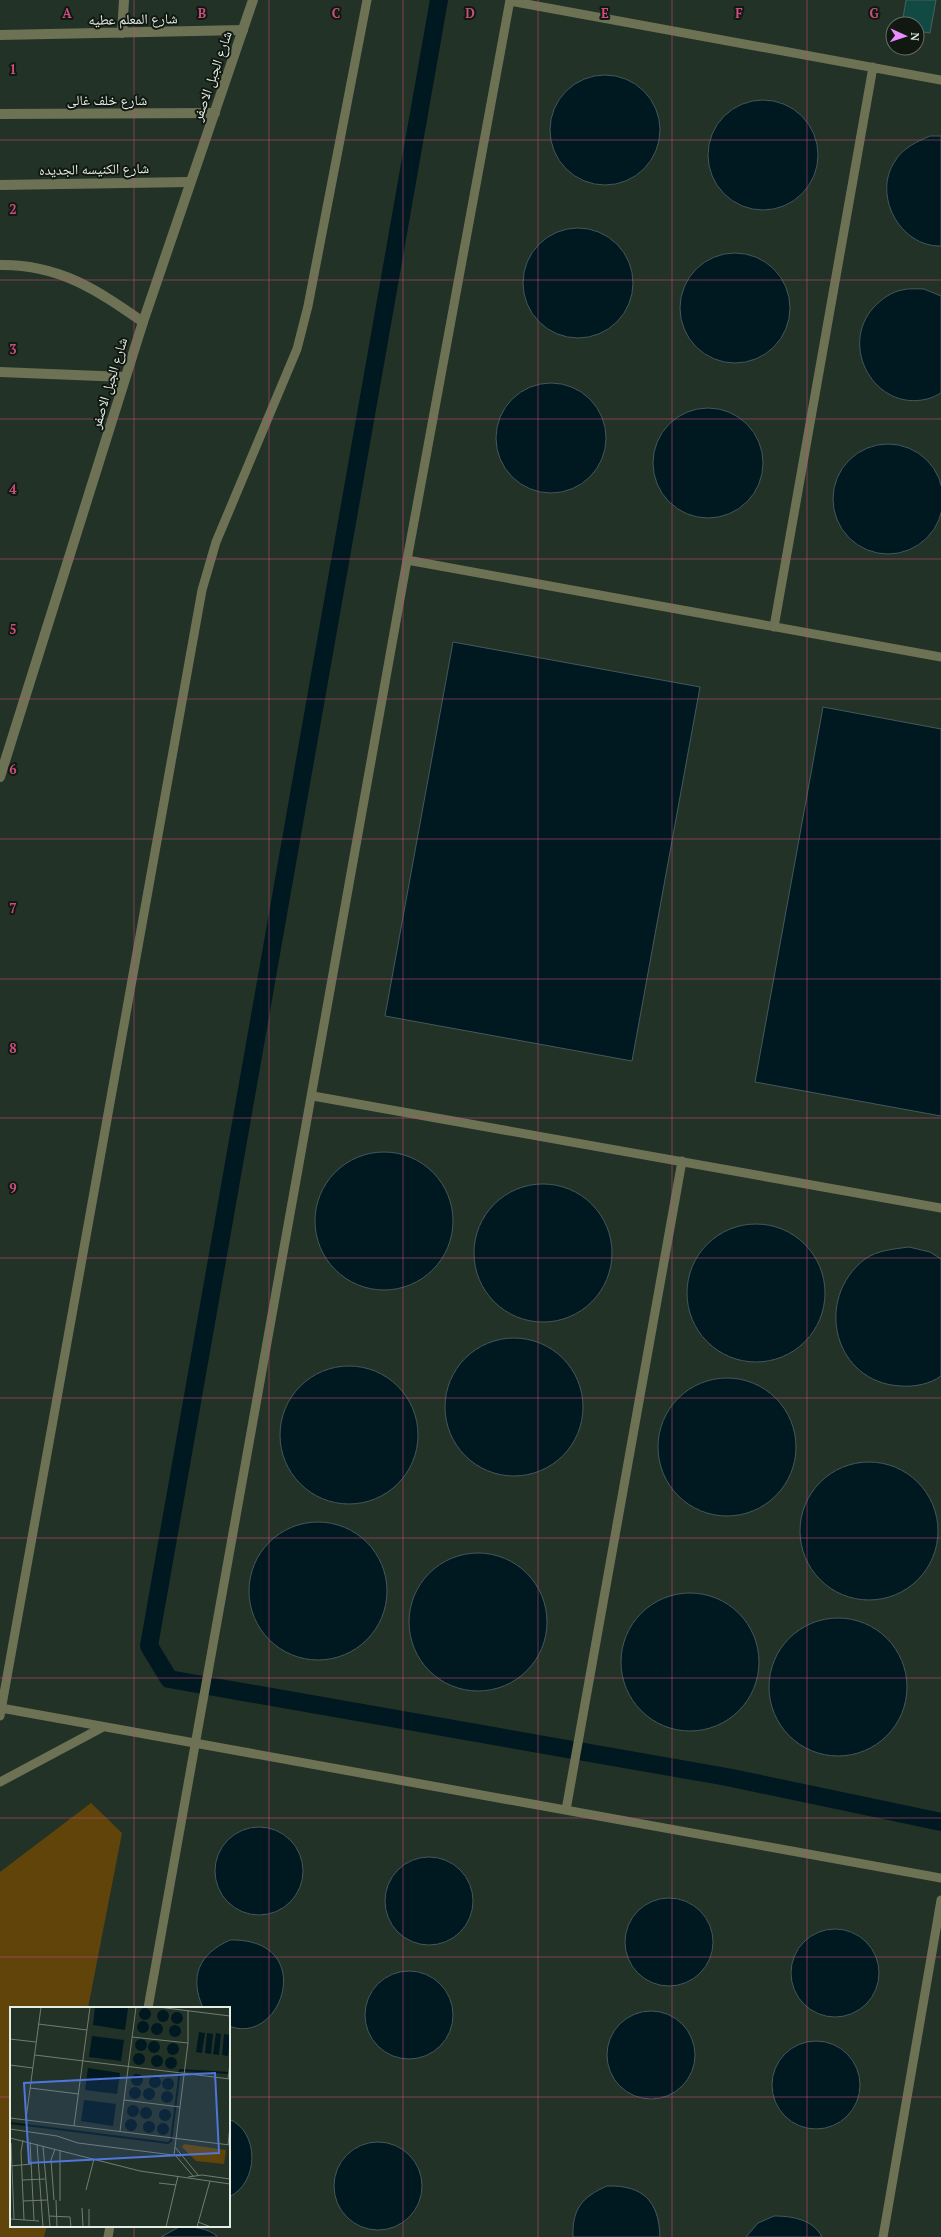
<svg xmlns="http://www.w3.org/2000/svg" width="941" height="2237" viewBox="0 0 941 2237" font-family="'PT Serif','Noto Naskh Arabic',serif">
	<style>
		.green { fill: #614409 }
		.water { fill: #001820; stroke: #45585b }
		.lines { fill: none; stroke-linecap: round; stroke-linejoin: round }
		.canal { stroke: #001820; stroke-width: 18 }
		.building { fill: #114a43; stroke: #48615d }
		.service { stroke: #6e7255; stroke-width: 9 }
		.minor { stroke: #6e7255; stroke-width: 10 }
		.tertiary { stroke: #6e7255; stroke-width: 10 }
		.grid { fill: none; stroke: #cb4e7e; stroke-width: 1; stroke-opacity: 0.55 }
		.labels { text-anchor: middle; stroke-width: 4; stroke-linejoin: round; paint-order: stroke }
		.street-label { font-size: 14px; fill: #e5eee6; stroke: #111812 }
		.inset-river { fill: none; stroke: #001820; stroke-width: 2 }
		.inset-road { fill: none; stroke: #717d73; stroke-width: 1 }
		.view { fill: #4f76dc; fill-opacity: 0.15; stroke: #4f76dc; stroke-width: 2 }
		.inset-edge { fill: none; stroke: #e5eee6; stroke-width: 2 }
		.grid-label { font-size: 13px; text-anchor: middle; font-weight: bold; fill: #cb4e7e; stroke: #111812; stroke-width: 4; stroke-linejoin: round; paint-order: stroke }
	</style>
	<rect width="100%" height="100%" fill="#233226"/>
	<path class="green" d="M91,1803L122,1833L88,2008H11V2226H47L44,2237H0V1872Z"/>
	<path class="water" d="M550 130a55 55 0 1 1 110 0a55 55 0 1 1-110 0Z
		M708 155a55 55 0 1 1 110 0a55 55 0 1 1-110 0Z
		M930,136H941V246C900,247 872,195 895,161C903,148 916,142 930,136Z
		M523 283a55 55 0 1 1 110 0a55 55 0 1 1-110 0Z
		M680 308a55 55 0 1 1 110 0a55 55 0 1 1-110 0Z
		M924,289L941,296V393C937,395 932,398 927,399C875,412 838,346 874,307C882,299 891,292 902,290C909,288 917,289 924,289Z
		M496 438a55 55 0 1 1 110 0a55 55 0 1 1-110 0Z
		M653 463a55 55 0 1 1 110 0a55 55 0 1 1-110 0Z
		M833 499a55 55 0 1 1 110 0a55 55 0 1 1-110 0Z
		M453,642L700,687L632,1061L385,1016Z
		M823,707L941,729V1116L755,1082Z
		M315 1221a69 69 0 1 1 138 0a69 69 0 1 1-138 0Z
		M474 1253a69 69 0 1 1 138 0a69 69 0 1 1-138 0Z
		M687 1293a69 69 0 1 1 138 0a69 69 0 1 1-138 0Z
		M909,1247L930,1252L941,1259V1376C930,1384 915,1387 901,1386C834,1383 813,1299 865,1259C878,1250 894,1249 909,1247Z
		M445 1407a69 69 0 1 1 138 0a69 69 0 1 1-138 0Z
		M280 1435a69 69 0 1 1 138 0a69 69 0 1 1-138 0Z
		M658 1447a69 69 0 1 1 138 0a69 69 0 1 1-138 0Z
		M800 1531a69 69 0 1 1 138 0a69 69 0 1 1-138 0Z
		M249 1591a69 69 0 1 1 138 0a69 69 0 1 1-138 0Z
		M409 1622a69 69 0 1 1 138 0a69 69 0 1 1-138 0Z
		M621 1662a69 69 0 1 1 138 0a69 69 0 1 1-138 0Z
		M769 1687a69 69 0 1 1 138 0a69 69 0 1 1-138 0Z
		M215 1871a44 44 0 1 1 88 0a44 44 0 1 1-88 0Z
		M385 1901a44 44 0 1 1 88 0a44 44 0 1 1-88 0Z
		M625 1942a44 44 0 1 1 88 0a44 44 0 1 1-88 0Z
		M791 1973a44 44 0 1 1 88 0a44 44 0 1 1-88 0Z
		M230,1940C318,1938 283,2047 229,2026V2008H203C189,1976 199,1954 230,1940Z
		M365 2015a44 44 0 1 1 88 0a44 44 0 1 1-88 0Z
		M607 2055a44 44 0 1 1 88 0a44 44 0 1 1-88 0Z
		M772 2085a44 44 0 1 1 88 0a44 44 0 1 1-88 0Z
		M229,2119C260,2132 259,2183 229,2197Z
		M334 2186a44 44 0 1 1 88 0a44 44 0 1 1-88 0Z
		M607,2186C643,2185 659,2201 660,2237H573C572,2209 582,2197 607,2186Z
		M774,2216C791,2216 813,2219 822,2237H746L758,2223Z
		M179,2227C193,2227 207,2227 218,2237H161Z"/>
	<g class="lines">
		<path class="canal" d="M439,0L149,1646L169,1679L727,1777L941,1822"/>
	</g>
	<path class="building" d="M906,0H936L930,33L917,31V24H902Z"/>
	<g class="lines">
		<path class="service" d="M510,1L941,80
			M407,560L941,657
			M774,627L873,67
			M313,1096L941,1208
			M1,1708L941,1878
			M0,1716L202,590L216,542L297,349L308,306L367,0
			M0,1782L103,1727
			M566,1810L682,1161
			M148,2008L407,560L510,0
			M108,2237L110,2226
			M883,2237L941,1900"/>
		<path class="minor" d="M122,33L124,0
			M0,35L243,30
			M0,114L215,113
			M0,185L189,182
			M0,265C59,264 97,290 143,322
			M0,372L125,377"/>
		<path class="tertiary" d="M0,777L143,322L253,0"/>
	</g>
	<path class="grid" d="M134,0V2008M269,0V2237M403,0V2237M538,0V2237M672,0V2237M807,0V2237M0,140H941M0,280H941M0,419H941M0,559H941M0,699H941M0,839H941M0,979H941M0,1118H941M0,1258H941M0,1398H941M0,1538H941M0,1678H941M0,1818H941M0,1957H941M0,2097H11M229,2097H941M134,2226V2237"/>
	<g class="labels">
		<g class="street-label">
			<text transform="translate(133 19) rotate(-1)" y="5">شارع المعلم عطيه</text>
			<text transform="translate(212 76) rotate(-71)" y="5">شارع الجبل الاصفر</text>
			<text x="107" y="105">شارع خلف غالى</text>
			<text transform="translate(94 169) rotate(-1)" y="5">شارع الكنيسه الجديده</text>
			<text transform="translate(109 383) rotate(-73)" y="5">شارع الجبل الاصفر</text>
		</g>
	</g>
	<g transform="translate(10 2007)">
		<rect width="220" height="220" fill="#233226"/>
		<path d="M174,137L216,143L214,157L186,154L172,140Z" fill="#614409"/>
		<path d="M85,0L118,1L115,23L83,18ZM129 7a6 6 0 1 1 12 0a6 6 0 1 1-12 0ZM147 9a6 6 0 1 1 12 0a6 6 0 1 1-12 0ZM161 11a6 6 0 1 1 12 0a6 6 0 1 1-12 0ZM127 20a6 6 0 1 1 12 0a6 6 0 1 1-12 0ZM141 22a6 6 0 1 1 12 0a6 6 0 1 1-12 0ZM159 24a6 6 0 1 1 12 0a6 6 0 1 1-12 0ZM189,25L195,26L192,46L186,45ZM197,26L203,27L201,47L195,46ZM206,26L211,27L209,48L203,47ZM214,27L220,28L218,49L212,48ZM82,29L114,33L111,54L79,50ZM125 38a6 6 0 1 1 12 0a6 6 0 1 1-12 0ZM138 40a6 6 0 1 1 12 0a6 6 0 1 1-12 0ZM157 42a6 6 0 1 1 12 0a6 6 0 1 1-12 0ZM123 52a6 6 0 1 1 12 0a6 6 0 1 1-12 0ZM141 54a6 6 0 1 1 12 0a6 6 0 1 1-12 0ZM155 56a6 6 0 1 1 12 0a6 6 0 1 1-12 0ZM78,61L110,66L107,87L75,83ZM121 73a6 6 0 1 1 12 0a6 6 0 1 1-12 0ZM139 75a6 6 0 1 1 12 0a6 6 0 1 1-12 0ZM152 77a6 6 0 1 1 12 0a6 6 0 1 1-12 0ZM119 86a6 6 0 1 1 12 0a6 6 0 1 1-12 0ZM133 87a6 6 0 1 1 12 0a6 6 0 1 1-12 0ZM151 90a6 6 0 1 1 12 0a6 6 0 1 1-12 0ZM74,93L106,97L103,119L71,114ZM117 104a6 6 0 1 1 12 0a6 6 0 1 1-12 0ZM130 106a6 6 0 1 1 12 0a6 6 0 1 1-12 0ZM149 108a6 6 0 1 1 12 0a6 6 0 1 1-12 0ZM115 118a6 6 0 1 1 12 0a6 6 0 1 1-12 0ZM133 120a6 6 0 1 1 12 0a6 6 0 1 1-12 0ZM147 122a6 6 0 1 1 12 0a6 6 0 1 1-12 0Z" fill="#001820"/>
		<path class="inset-river" d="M0,116L158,136L161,134L170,63L220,66"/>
		<path class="inset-road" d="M148,0L220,9M28,17L77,23M122,30L178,36M0,32L26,35M25,48L220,72M0,58L23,61M218,72L220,56M20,81L69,87M114,93L170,100M0,111L220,138M16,112L31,0M64,119L80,0M0,122L47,129L68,136L171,149M110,124L126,0M0,131L130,164L220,177M13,133L11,145L14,213M20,135L24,213M1,136L4,212M27,137L33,220M218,138L220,119M33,139L40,220M165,140L188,168M50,143V194M164,148L178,36V4M166,149L183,169M0,159L22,157M178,170L192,168L220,172M12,173L35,172M149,176L166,178M76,183L84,152M44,193L41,153L45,142M46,193L47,220M13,194L37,193M72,201L73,220M79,202V220M39,209L60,210L61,220M0,212L29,214M188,215L201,220M156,220L168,169M187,220L200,174"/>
		<path class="view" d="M205,66L209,146L19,156L14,76Z"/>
		<rect width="220" height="220" class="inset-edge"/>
	</g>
	<g class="grid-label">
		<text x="67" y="18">A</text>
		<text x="202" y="18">B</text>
		<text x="336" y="18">C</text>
		<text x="470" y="18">D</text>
		<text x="605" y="18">E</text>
		<text x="739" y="18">F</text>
		<text x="874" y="18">G</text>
		<text x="13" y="74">1</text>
		<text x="13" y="214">2</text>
		<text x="13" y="354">3</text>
		<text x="13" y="494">4</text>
		<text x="13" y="634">5</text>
		<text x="13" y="774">6</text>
		<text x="13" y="913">7</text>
		<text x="13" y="1053">8</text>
		<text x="13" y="1193">9</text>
	</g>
	<g transform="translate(905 36) rotate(93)"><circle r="19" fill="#111812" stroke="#666e67"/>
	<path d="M0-3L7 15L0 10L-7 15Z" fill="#e98dfe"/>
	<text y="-6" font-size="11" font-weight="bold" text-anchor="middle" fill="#e5eee6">N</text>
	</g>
</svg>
